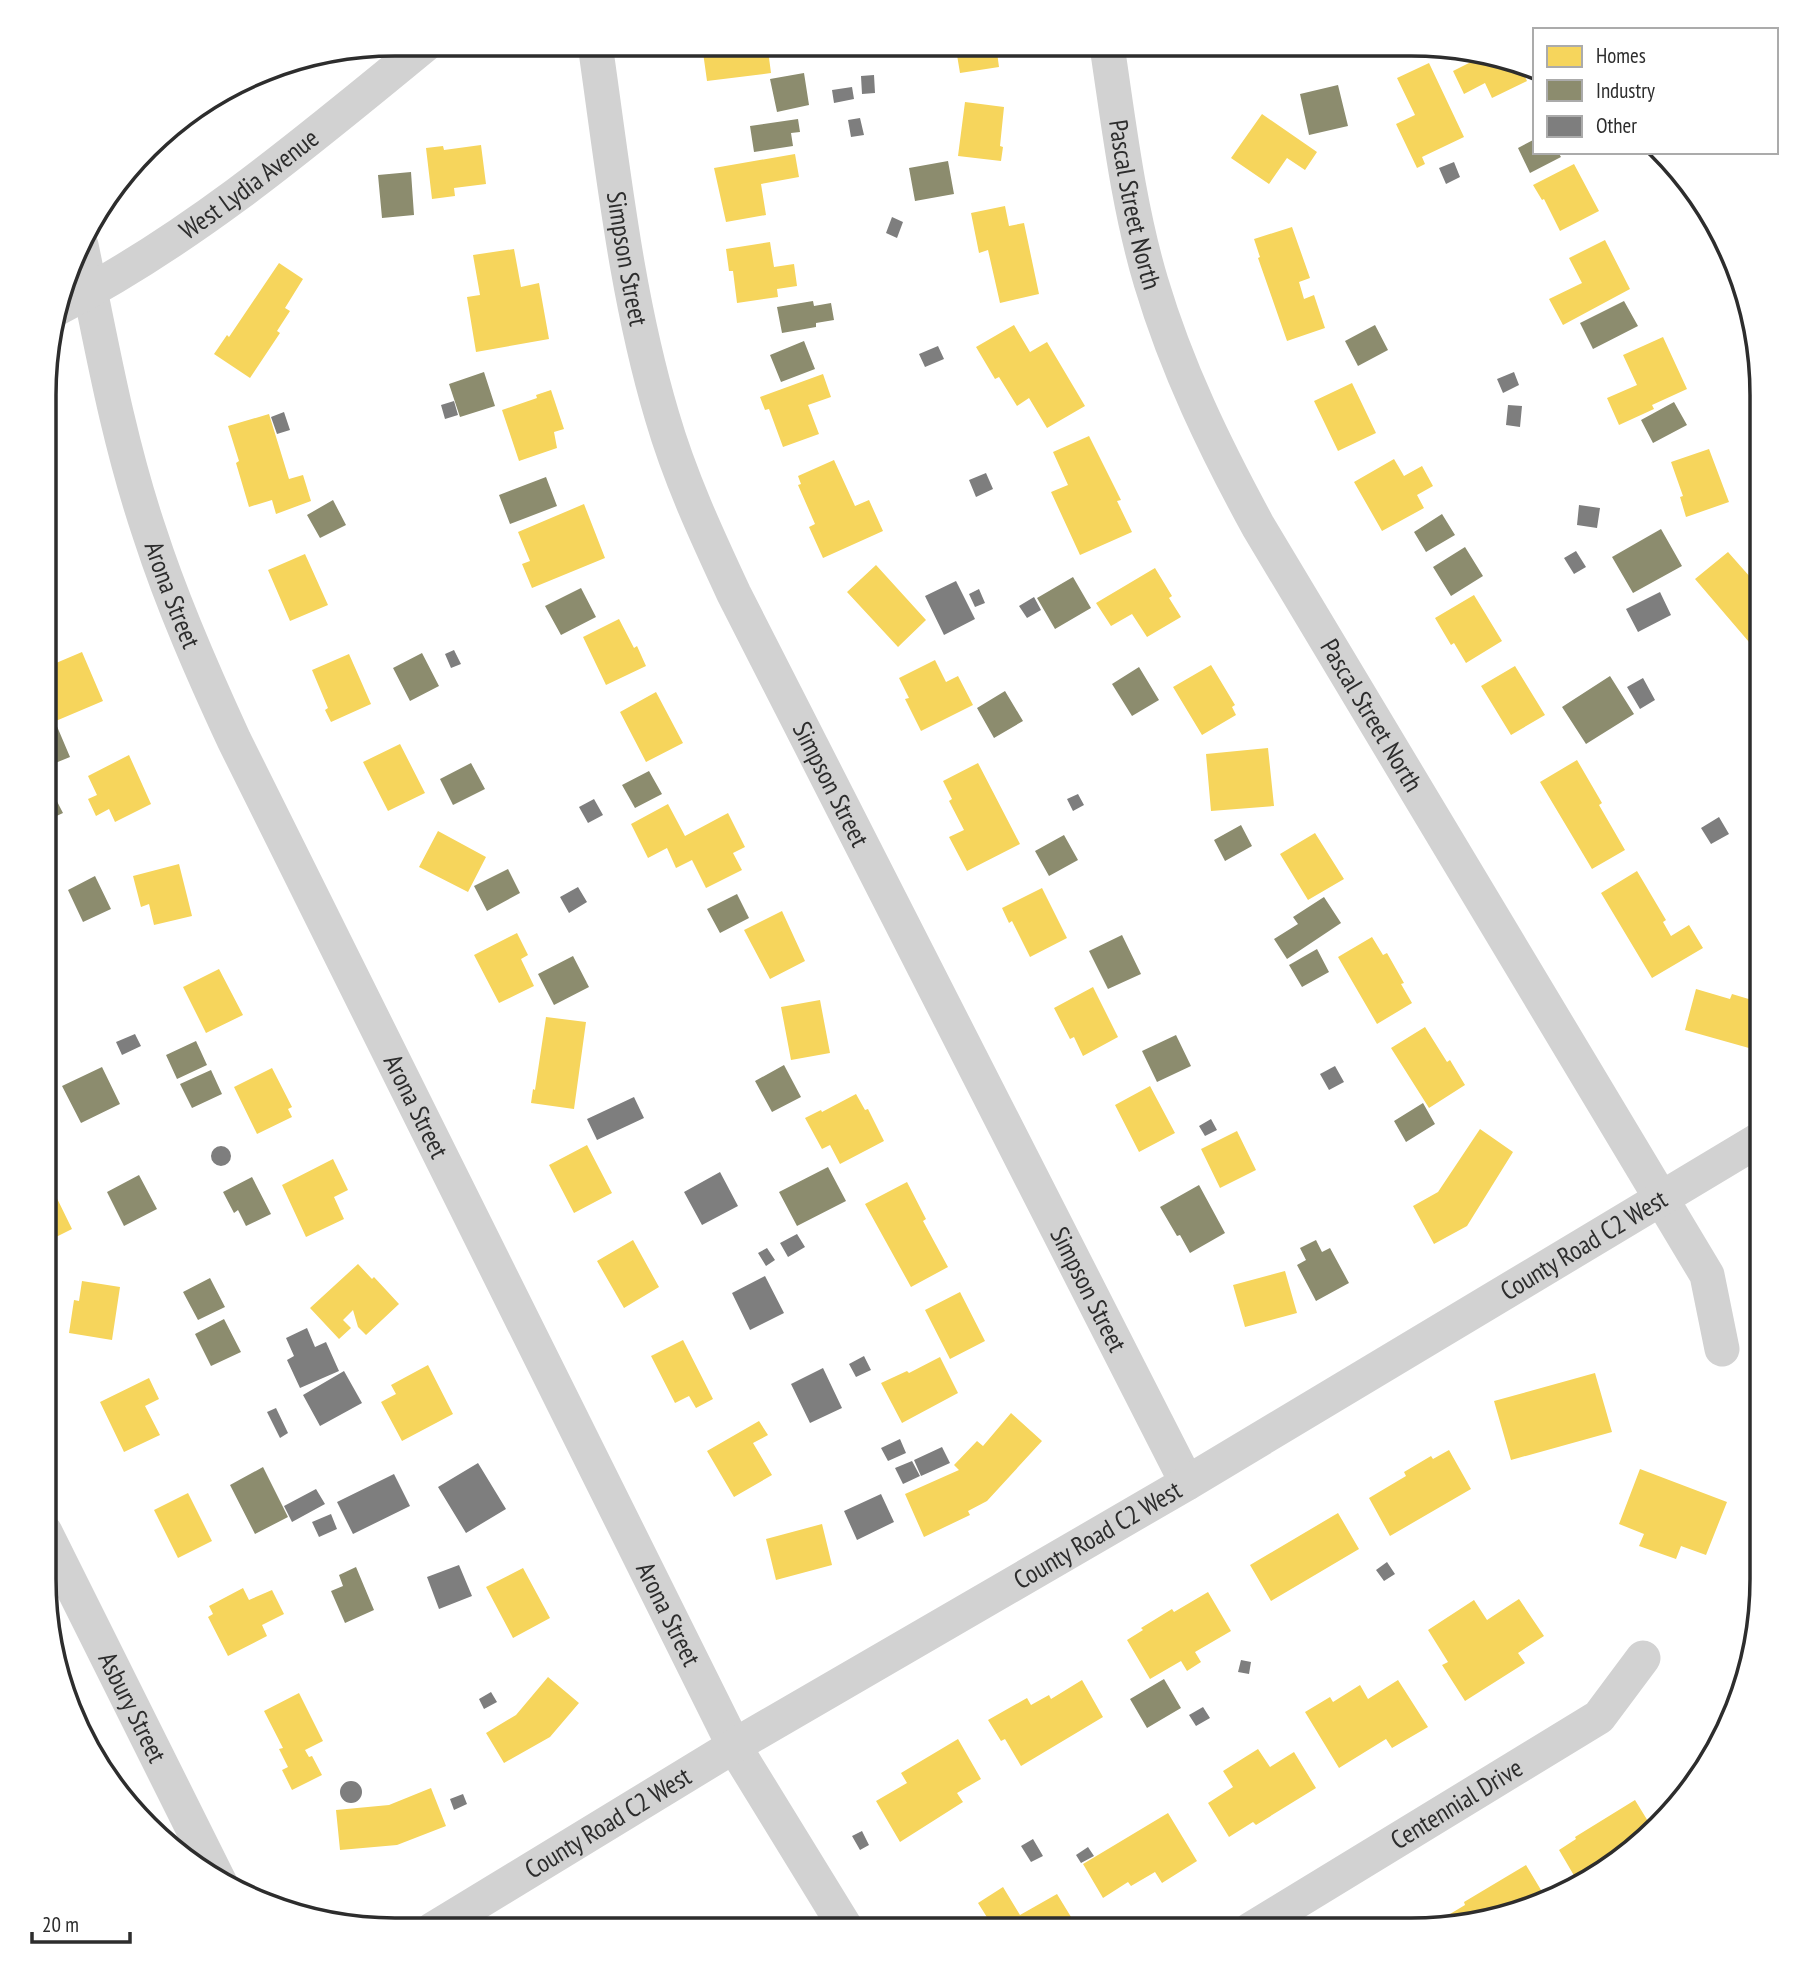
<svg xmlns="http://www.w3.org/2000/svg" width="1806" height="1974" viewBox="0 0 1806 1974" font-family="'PT Sans Narrow',sans-serif">
	<style>
		.homes { fill: #f6d55c }
		.industry { fill: #8c8c6e }
		.building { fill: #7e7e7e }
		.lines { fill: none; stroke-linecap: round; stroke-linejoin: round }
		.minor { stroke: #d2d2d2; stroke-width: 35 }
		.labels { text-anchor: middle; stroke-width: 7; stroke-linejoin: round; paint-order: stroke }
		.street-label { font-size: 26px; fill: #2d2d2d; stroke: #fff }
		.rim { fill: none; stroke: #2d2d2d; stroke-width: 3.5 }
	</style>
	<rect width="100%" height="100%" fill="#fff"/>
	<path class="homes" d="M702,45H746L747,52L768,50L771,73L707,81Z
		M939,45H996L999,67L960,73L957,55L941,57Z
		M1468,51L1521,68L1527,81L1492,98L1485,83L1464,94L1453,71L1473,61Z
		M1429,63L1464,137L1422,157L1425,164L1417,168L1396,124L1415,115L1397,78Z
		M965,102L1004,107L1000,146L1003,147L1001,161L958,156Z
		M1262,114L1317,152L1305,170L1287,158L1269,184L1231,158Z
		M481,145L486,184L454,188L455,196L432,199L426,148L443,146L444,150Z
		M795,154L799,177L761,184L766,215L726,222L714,168Z
		M1574,164L1599,211L1560,231L1544,199L1542,200L1533,185Z
		M1005,206L1009,226L1024,223L1039,294L1000,303L988,250L979,253L971,213Z
		M1292,227L1310,278L1299,282L1304,299L1314,295L1325,328L1287,341L1258,258L1260,257L1254,239Z
		M1605,240L1630,289L1563,325L1549,299L1582,283L1569,258Z
		M770,242L774,267L794,264L797,286L777,289L778,297L737,303L733,271H729L726,249Z
		M514,249L521,287L539,283L549,339L476,352L467,297L480,295L473,255Z
		M279,263L303,279L285,308L290,311L277,331L280,333L250,378L214,354L227,335L229,337Z
		M1014,325L1030,352L1047,342L1085,406L1047,428L1029,398L1017,406L999,377L995,379L976,347Z
		M1663,337L1687,389L1652,405L1654,409L1619,425L1607,398L1637,385L1623,355Z
		M823,374L831,397L808,405L819,434L783,447L769,409L765,410L760,397Z
		M1352,383L1376,433L1338,451L1314,401Z
		M551,390L564,429L554,432L557,448L519,461L502,410L537,398L536,395Z
		M269,414L289,479L303,475L311,501L276,514L272,500L249,507L236,463L239,461L228,426Z
		M1089,436L1121,500L1117,501L1132,532L1080,555L1051,492L1068,485L1053,452Z
		M1709,449L1729,502L1686,517L1680,497L1683,496L1671,462Z
		M1394,459L1404,476L1422,466L1433,486L1417,495L1424,508L1382,531L1354,482Z
		M834,460L855,506L869,500L883,531L823,558L809,527L815,524L798,485L801,484L798,476Z
		M584,504L605,558L532,588L522,564L530,561L518,532Z
		M1728,552L1751,578L1762,569V643L1755,649L1695,579Z
		M305,554L328,605L290,621L268,570Z
		M876,565L926,620L898,647L847,592Z
		M1155,568L1172,596L1169,598L1181,617L1147,637L1132,614L1111,626L1096,603Z
		M1474,595L1502,641L1466,663L1454,643L1451,645L1435,618Z
		M619,619L634,648L637,646L646,666L606,685L583,637Z
		M82,652L103,701L51,723L49,717V690L52,689L49,681V666Z
		M349,654L371,704L331,722L325,710L328,708L312,670Z
		M935,660L946,682L958,676L973,705L921,731L905,699L909,698L899,678Z
		M1211,665L1235,705L1232,707L1236,715L1202,735L1173,687Z
		M1515,666L1545,715L1511,735L1481,686Z
		M656,692L683,743L646,762L620,712Z
		M400,744L425,793L388,811L363,762Z
		M1268,748L1274,806L1211,811L1206,754Z
		M129,755L151,804L115,822L109,809L96,816L88,799L97,795L88,776Z
		M1577,760L1602,803L1599,805L1625,850L1592,869L1540,782Z
		M978,763L1020,844L967,871L949,837L964,830L949,801L952,799L943,781Z
		M668,804L685,836L728,813L745,847L733,853L742,870L706,888L692,860L676,868L667,848L648,858L631,824Z
		M438,831L486,857L468,892L419,867Z
		M1315,833L1344,879L1308,900L1280,854Z
		M179,864L192,916L154,925L149,904L141,907L133,876Z
		M1637,871L1666,920L1663,922L1671,936L1689,925L1703,948L1652,978L1601,893Z
		M1042,888L1067,938L1030,957L1012,921L1009,923L1002,908Z
		M782,911L805,961L770,979L744,930Z
		M517,933L528,955L521,959L534,986L499,1003L474,955Z
		M1372,937L1383,955L1387,953L1404,983L1401,984L1412,1003L1377,1024L1338,957Z
		M219,969L243,1015L206,1033L183,987Z
		M1093,987L1118,1037L1083,1056L1074,1037L1070,1039L1054,1008Z
		M1696,989L1730,999L1732,994L1762,1003V1030L1756,1050L1685,1030Z
		M820,1000L830,1053L791,1060L781,1007Z
		M546,1017L586,1022L574,1109L531,1103L533,1089L535,1090Z
		M1425,1027L1447,1062L1450,1060L1465,1085L1429,1108L1391,1048Z
		M272,1068L292,1107L288,1109L292,1117L257,1134L234,1087Z
		M1150,1086L1175,1133L1139,1152L1115,1105Z
		M856,1094L865,1110L868,1109L884,1141L840,1164L830,1145L822,1149L805,1118L821,1110L822,1112Z
		M1480,1129L1513,1152L1467,1226L1434,1244L1413,1206L1438,1192Z
		M1237,1131L1256,1170L1220,1188L1201,1149Z
		M587,1145L612,1193L574,1213L549,1165Z
		M333,1159L348,1190L334,1197L344,1219L306,1237L282,1185Z
		M49,1182L72,1229L46,1242V1183Z
		M907,1182L926,1219L923,1221L948,1267L911,1287L865,1204Z
		M633,1240L659,1287L624,1308L597,1261Z
		M358,1264L372,1279L374,1277L399,1304L366,1335L358,1327L353,1310L343,1320L351,1328L339,1339L310,1308Z
		M1285,1271L1297,1313L1245,1327L1233,1285Z
		M82,1281L120,1287L112,1340L69,1333L74,1300L79,1301Z
		M960,1292L985,1341L950,1359L925,1310Z
		M683,1340L713,1399L696,1408L689,1396L675,1403L651,1356Z
		M940,1357L958,1393L902,1423L881,1383L907,1371L909,1373Z
		M428,1365L453,1414L402,1441L381,1402L396,1394L391,1385Z
		M1595,1373L1612,1432L1511,1460L1494,1401Z
		M149,1378L159,1399L145,1406L160,1435L124,1452L100,1402Z
		M1011,1413L1042,1441L987,1501L968,1511L970,1515L924,1537L905,1494L959,1470L954,1465L977,1441L983,1446Z
		M759,1421L768,1435L753,1443L772,1475L734,1497L707,1451Z
		M1449,1450L1471,1489L1390,1536L1369,1498L1406,1476L1404,1472L1431,1456L1433,1459Z
		M1640,1469L1727,1502L1706,1555L1681,1546L1676,1559L1639,1546L1644,1534L1619,1524Z
		M188,1493L212,1541L178,1558L154,1510Z
		M1762,1493V1509L1755,1498Z
		M1338,1513L1359,1549L1271,1601L1250,1565Z
		M822,1524L832,1565L776,1580L766,1539Z
		M523,1568L550,1618L513,1638L486,1587Z
		M243,1588L249,1600L272,1590L284,1614L262,1625L267,1636L228,1656L208,1617L213,1614L209,1606Z
		M1208,1592L1231,1631L1195,1652L1201,1662L1187,1671L1181,1661L1150,1679L1127,1640L1143,1630L1141,1628L1172,1609L1174,1612Z
		M1519,1599L1544,1636L1518,1653L1525,1663L1465,1701L1442,1665L1448,1662L1428,1630L1474,1600L1487,1620Z
		M548,1677L579,1703L550,1737L504,1763L486,1733L516,1715Z
		M1082,1680L1103,1717L1021,1766L1005,1739L1001,1741L988,1720L1027,1698L1031,1705L1049,1695L1051,1699Z
		M1398,1680L1428,1727L1392,1748L1386,1739L1339,1768L1305,1712L1330,1697L1333,1702L1360,1685L1368,1699Z
		M299,1693L323,1741L305,1750L309,1757L312,1756L322,1775L292,1790L282,1770L288,1767L279,1749L283,1748L264,1711Z
		M958,1739L981,1779L957,1793L963,1802L900,1842L876,1801L907,1783L901,1773Z
		M1258,1749L1270,1767L1294,1752L1316,1788L1256,1825L1253,1822L1229,1837L1208,1803L1233,1787L1223,1771Z
		M431,1788L446,1826L397,1845L340,1850L336,1810L389,1805Z
		M1635,1800L1654,1831L1628,1854L1579,1884L1559,1850L1576,1839L1575,1837Z
		M1168,1813L1197,1861L1162,1883L1155,1872L1131,1886L1128,1882L1103,1898L1083,1864Z
		M1526,1865L1547,1900L1524,1912L1444,1927L1440,1920L1465,1905L1464,1902Z
		M1003,1887L1020,1915L1057,1894L1079,1930H995L978,1903Z"/>
	<path class="industry" d="M804,73L809,105L777,112L770,79Z
		M1338,85L1348,126L1309,135L1300,94Z
		M798,119L800,132L791,133L793,146L754,152L750,126Z
		M1535,139V152H1558L1561,157L1530,173L1518,148Z
		M948,161L954,194L915,201L909,168Z
		M411,172L414,215L382,218L378,175Z
		M813,301L814,306L831,303L834,320L816,323V327L782,333L777,307Z
		M1624,301L1638,326L1593,349L1580,323Z
		M1375,325L1388,350L1358,366L1345,341Z
		M804,341L815,369L781,382L770,355Z
		M484,372L495,406L460,417L449,384Z
		M1674,402L1687,425L1653,443L1641,420Z
		M546,477L557,506L510,524L499,495Z
		M333,500L346,525L320,538L307,515Z
		M1442,514L1455,535L1426,552L1414,532Z
		M1661,529L1682,566L1633,593L1612,557Z
		M1465,547L1483,576L1451,596L1433,567Z
		M1073,577L1091,608L1055,629L1037,598Z
		M581,588L596,617L561,635L545,606Z
		M422,653L439,686L410,701L393,668Z
		M1139,667L1159,700L1132,716L1112,684Z
		M1610,676L1634,714L1586,744L1562,707Z
		M1005,691L1023,721L994,738L977,708Z
		M56,724L70,757L48,766L49,727Z
		M471,763L485,789L453,805L440,779Z
		M649,771L662,794L635,808L622,785Z
		M48,784L63,813L48,820Z
		M1241,825L1252,846L1225,861L1214,840Z
		M1064,835L1078,860L1049,876L1035,851Z
		M508,869L520,893L487,911L474,886Z
		M95,876L111,909L83,922L68,890Z
		M737,894L749,918L720,933L707,909Z
		M1324,897L1341,923L1287,959L1274,939L1298,924L1293,917Z
		M1122,935L1141,974L1108,989L1089,951Z
		M1317,949L1329,972L1302,987L1289,965Z
		M573,956L589,987L554,1005L538,974Z
		M1176,1035L1191,1066L1157,1082L1142,1051Z
		M196,1041L207,1065L177,1079L166,1055Z
		M784,1065L801,1097L772,1112L755,1081Z
		M102,1067L120,1104L81,1123L62,1086Z
		M211,1070L222,1094L192,1108L180,1084Z
		M1423,1103L1435,1124L1406,1142L1394,1121Z
		M828,1167L846,1201L797,1226L779,1192Z
		M139,1175L157,1209L124,1226L107,1192Z
		M252,1177L271,1214L246,1226L238,1210L234,1213L223,1192Z
		M1199,1185L1225,1233L1190,1253L1180,1235L1177,1236L1160,1207Z
		M1316,1240L1322,1252L1330,1248L1349,1283L1316,1301L1297,1265L1306,1260L1300,1248Z
		M210,1278L225,1307L198,1320L183,1292Z
		M224,1319L241,1352L211,1366L195,1334Z
		M263,1467L288,1517L255,1534L230,1485Z
		M356,1567L374,1610L345,1623L331,1591L343,1586L339,1575Z
		M1164,1679L1181,1708L1147,1728L1130,1699Z"/>
	<path class="building" d="M874,75L875,93L862,94L861,76Z
		M852,87L854,99L834,103L832,90Z
		M860,118L864,135L851,137L848,120Z
		M1454,162L1460,177L1446,184L1439,168Z
		M892,217L903,222L897,238L886,233Z
		M938,346L944,359L925,367L919,354Z
		M1514,372L1519,385L1503,393L1497,379Z
		M454,401L458,415L445,419L441,405Z
		M1508,405L1522,406L1520,427L1506,425Z
		M284,412L290,430L277,434L271,417Z
		M986,473L993,489L976,497L969,480Z
		M1579,505L1600,508L1597,528L1577,525Z
		M1576,551L1586,567L1574,574L1564,558Z
		M956,581L975,619L944,635L925,596Z
		M979,589L985,603L975,607L969,594Z
		M1660,592L1671,615L1638,632L1626,609Z
		M1034,597L1041,610L1027,618L1019,606Z
		M454,650L461,664L451,668L445,654Z
		M1643,678L1655,700L1640,709L1627,687Z
		M1078,794L1084,805L1073,811L1067,799Z
		M594,799L603,815L588,823L579,807Z
		M1719,817L1729,834L1711,844L1701,828Z
		M578,887L587,902L569,913L560,897Z
		M135,1034L141,1046L122,1055L116,1042Z
		M1335,1066L1344,1082L1329,1090L1320,1074Z
		M634,1097L644,1118L597,1140L587,1119Z
		M1211,1119L1217,1130L1205,1136L1199,1126Z
		M211 1156a10 10 0 1 1 20 0a10 10 0 1 1-20 0Z
		M720,1172L738,1206L702,1225L684,1192Z
		M797,1234L805,1247L788,1257L780,1243Z
		M767,1248L775,1260L766,1266L758,1253Z
		M765,1276L784,1313L750,1330L732,1293Z
		M307,1328L315,1347L326,1342L339,1371L300,1388L287,1360L294,1356L286,1338Z
		M864,1356L871,1370L856,1377L849,1364Z
		M823,1368L842,1408L810,1423L791,1384Z
		M344,1371L362,1403L320,1426L303,1395Z
		M276,1408L288,1433L280,1438L267,1412Z
		M900,1439L906,1453L888,1461L881,1448Z
		M942,1447L950,1463L921,1476L914,1460Z
		M912,1461L920,1476L903,1484L895,1468Z
		M478,1463L506,1509L466,1533L438,1487Z
		M394,1474L410,1506L353,1534L337,1502Z
		M316,1489L325,1504L292,1522L284,1506Z
		M881,1494L894,1522L857,1540L844,1511Z
		M331,1514L337,1529L319,1537L312,1522Z
		M1387,1562L1395,1574L1384,1581L1376,1570Z
		M459,1565L472,1596L439,1609L427,1577Z
		M1241,1660L1251,1662L1249,1674L1238,1672Z
		M491,1692L497,1702L484,1709L479,1699Z
		M1203,1707L1210,1718L1196,1726L1189,1715Z
		M340 1792a11 11 0 1 1 22 0a11 11 0 1 1-22 0Z
		M463,1794L467,1804L454,1810L450,1799Z
		M862,1831L869,1845L860,1850L852,1836Z
		M1033,1839L1043,1856L1031,1862L1021,1846Z
		M1088,1847L1094,1856L1081,1863L1076,1855Z"/>
	<g class="lines">
		<g class="minor">
			<path id="s1" d="M595,44C613,169 626,295 662,416C680,478 707,536 734,594L1187,1483"/>
			<path id="s2" d="M1107,46C1119,125 1128,205 1151,282C1177,369 1215,447 1258,526L1707,1275L1722,1349"/>
			<path id="s3" d="M81,245C101,342 118,440 150,534C173,605 203,673 234,740L734,1746L847,1930"/>
			<path id="s4" d="M58,308C193,238 309,140 426,44"/>
			<path id="s5" d="M45,1532L220,1883"/>
			<path id="s6" d="M432,1930L734,1746L1187,1483L1762,1138"/>
			<path id="s7" d="M1250,1930L1599,1717L1643,1658"/>
		</g>
	</g>
	<g class="labels">
		<g class="street-label">
			<text dy="9" stroke="none"><textPath href="#s4" startOffset="228">West Lydia Avenue</textPath></text>
			<text dy="9" stroke="none"><textPath href="#s2" startOffset="161">Pascal Street North</textPath></text>
			<text dy="9" stroke="none"><textPath href="#s1" startOffset="217">Simpson Street</textPath></text>
			<text dy="9" stroke="none"><textPath href="#s3" startOffset="362">Arona Street</textPath></text>
			<text dy="9" stroke="none"><textPath href="#s2" startOffset="728">Pascal Street North</textPath></text>
			<text dy="9" stroke="none"><textPath href="#s1" startOffset="784">Simpson Street</textPath></text>
			<text dy="9" stroke="none"><textPath href="#s3" startOffset="929">Arona Street</textPath></text>
			<text dy="9" stroke="none"><textPath href="#s6" startOffset="1340">County Road C2 West</textPath></text>
			<text dy="9" stroke="none"><textPath href="#s1" startOffset="1351">Simpson Street</textPath></text>
			<text dy="9" stroke="none"><textPath href="#s6" startOffset="774">County Road C2 West</textPath></text>
			<text dy="9" stroke="none"><textPath href="#s3" startOffset="1496">Arona Street</textPath></text>
			<text dy="9" stroke="none"><textPath href="#s5" startOffset="196">Asbury Street</textPath></text>
			<text dy="9" stroke="none"><textPath href="#s7" startOffset="242">Centennial Drive</textPath></text>
			<text dy="9" stroke="none"><textPath href="#s6" startOffset="206">County Road C2 West</textPath></text>
		</g>
	</g>
	<path d="M0 0H1806V1974H0ZM395 56H1411A339 339 0 0 1 1750 395V1579A339 339 0 0 1 1411 1918H395A339 339 0 0 1 56 1579V395A339 339 0 0 1 395 56Z" fill="#fff" fill-rule="evenodd"/>
	<path class="rim" d="M395 56H1411A339 339 0 0 1 1750 395V1579A339 339 0 0 1 1411 1918H395A339 339 0 0 1 56 1579V395A339 339 0 0 1 395 56Z"/>
	<rect x="1533" y="28" width="245" height="126" fill="#ffffff" stroke="#ababab" stroke-width="2"/>
	<rect x="1547" y="46" width="35" height="21" fill="#f6d55c" stroke="#ababab" stroke-width="2"/>
	<text x="1596" y="63" font-size="21" fill="#2d2d2d">Homes</text>
	<rect x="1547" y="80" width="35" height="21" fill="#8c8c6e" stroke="#ababab" stroke-width="2"/>
	<text x="1596" y="98" font-size="21" fill="#2d2d2d">Industry</text>
	<rect x="1547" y="116" width="35" height="21" fill="#7e7e7e" stroke="#ababab" stroke-width="2"/>
	<text x="1596" y="133" font-size="21" fill="#2d2d2d">Other</text>
	<path d="M32 1932v10h98v-10" fill="none" stroke="#2d2d2d" stroke-width="3.5"/>
	<text x="42" y="1932" font-size="21" fill="#2d2d2d" stroke="#ffffff" stroke-width="5" paint-order="stroke">20 m</text>
</svg>
